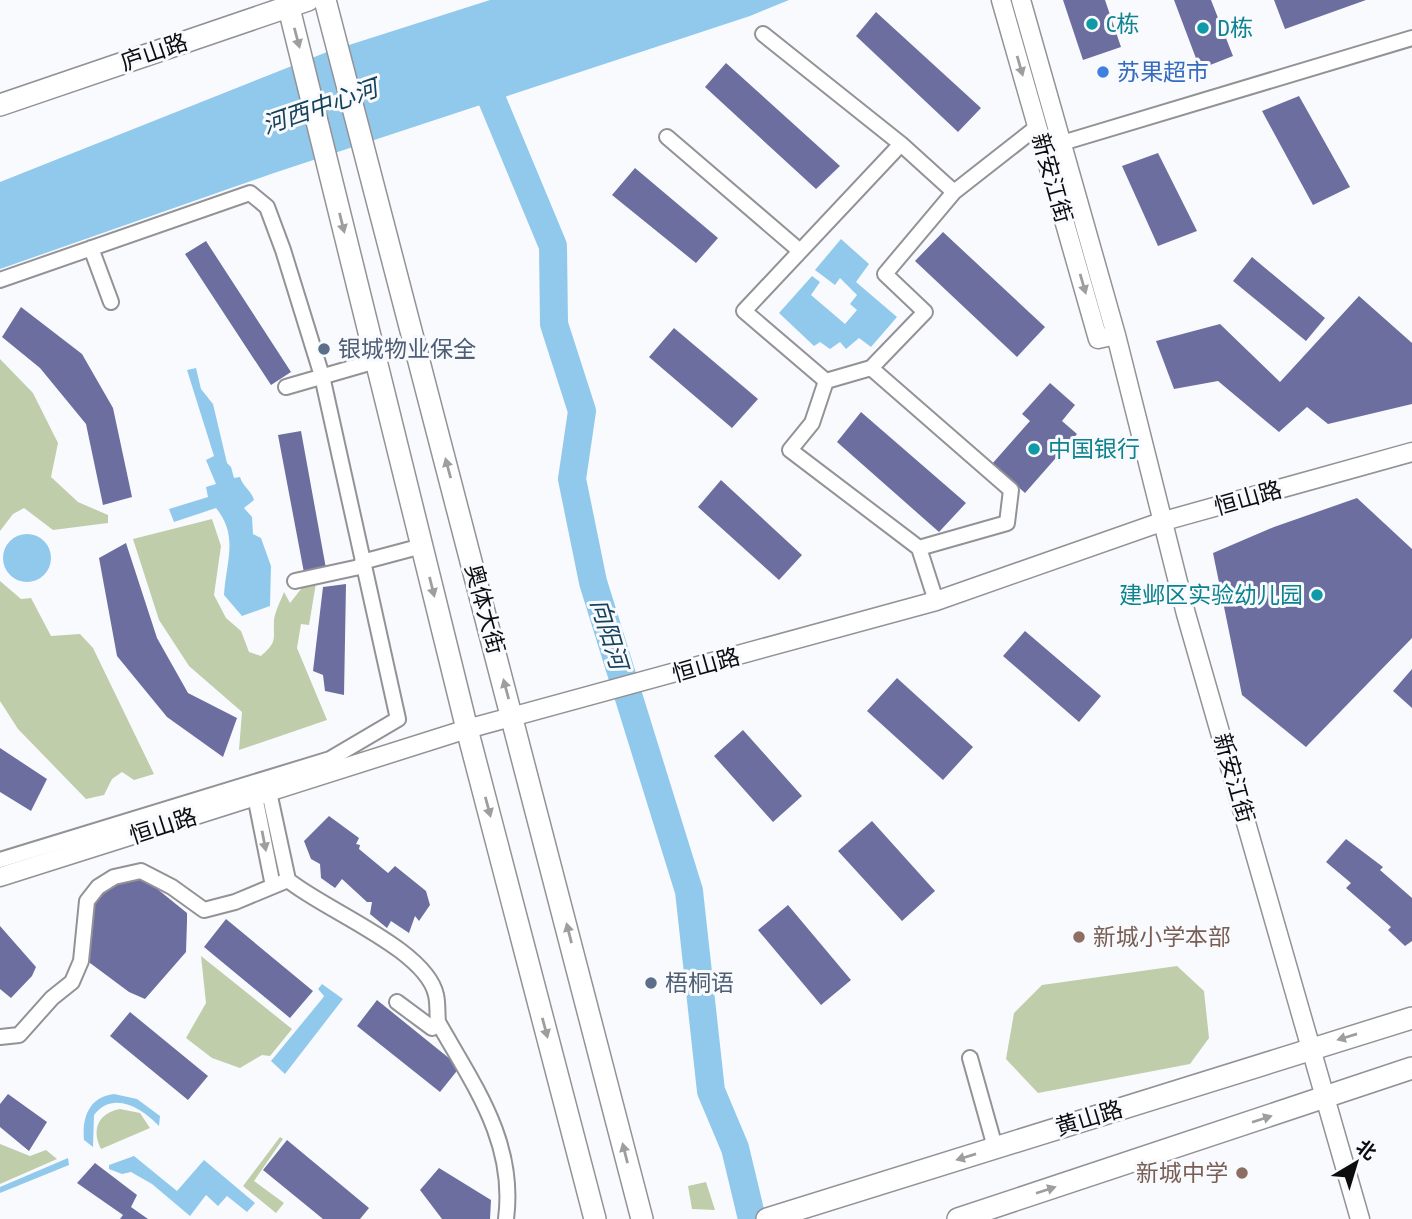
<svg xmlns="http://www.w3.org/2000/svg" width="1412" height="1219" viewBox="0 0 1412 1219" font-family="'Asap Condensed','Noto Sans SC',sans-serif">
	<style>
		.green { fill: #bfcdaa }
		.water { fill: #91c9ed }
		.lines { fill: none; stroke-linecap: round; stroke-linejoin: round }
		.river { stroke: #91c9ed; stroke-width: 28 }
		.building { fill: #6d6ea0 }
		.minor-casing { stroke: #939397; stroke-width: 18 }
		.tertiary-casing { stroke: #939397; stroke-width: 21 }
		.secondary-casing { stroke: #939397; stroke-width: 24 }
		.minor { stroke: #fff; stroke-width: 14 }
		.tertiary { stroke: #fff; stroke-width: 18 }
		.secondary { stroke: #fff; stroke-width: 21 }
		.oneway { fill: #9e9e9f }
		.culture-dot { fill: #0f9aa8; stroke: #f9fafd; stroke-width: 2.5 }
		.shop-dot { fill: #3f7fe0; stroke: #f9fafd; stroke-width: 2.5 }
		.service-dot { fill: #5c6f8a; stroke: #f9fafd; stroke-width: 2.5 }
		.education-dot { fill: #8d6e63; stroke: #f9fafd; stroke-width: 2.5 }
		.labels { text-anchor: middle; stroke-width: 6; stroke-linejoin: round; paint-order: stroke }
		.culture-label { font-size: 23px; fill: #0d838f; stroke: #f9fafd; text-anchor: start }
		.street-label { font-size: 23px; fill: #0d0d0e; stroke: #f9fafd }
		.shop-label { font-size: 23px; fill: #366cbe; stroke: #f9fafd; text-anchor: start }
		.service-label { font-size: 23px; fill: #4e5e75; stroke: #f9fafd; text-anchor: start }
		.education-label { font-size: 23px; fill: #785e54; stroke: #f9fafd; text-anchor: start }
		.water-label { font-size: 24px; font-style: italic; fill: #15425b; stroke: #f9fafd }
	</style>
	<rect width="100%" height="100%" fill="#f9fafd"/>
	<path class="green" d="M0,359L33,393L58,443L51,477L78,502L108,515V523L53,530L24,508L13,514L0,531Z
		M212,519L221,546L214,595L226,618L241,631L249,652L261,656C278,641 273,640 274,620C275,611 281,600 284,592L290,603L305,584L316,583L309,625L301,624L297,648L327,720L239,750L242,712L189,666L159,620L133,539Z
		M0,581L21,599L31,598L51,636L80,634L93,648L154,774L134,780L122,772L112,779L104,795L86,799L18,729L0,701Z
		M201,956L292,1029L270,1056L262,1055L240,1068L212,1058L186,1038L206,1003Z
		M1177,966L1204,991L1209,1038L1190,1064L1038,1093L1006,1059L1014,1013L1042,985Z
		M120,1109L140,1113L150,1128L101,1149C91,1130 98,1113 120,1109Z
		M280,1137L283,1139L254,1181L284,1203L276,1213L243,1186Z
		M0,1144L30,1156L46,1150L57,1159L0,1184Z
		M706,1182L715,1210L692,1209L688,1186Z"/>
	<path class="water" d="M490,0H789L750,16L274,173L0,269V182L327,52Z
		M841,239L869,264L856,282L897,317L871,347L859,338L846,349L840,342L830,349L820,342L814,346L779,313L812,276L820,282L811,295L845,324L857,310L850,304L857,295L840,278L835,285L815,270Z
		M196,368L201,389L213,404L227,463L231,467L234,478L240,477C243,487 251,490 254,500L244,508L252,517L253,534L261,538L271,566L270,606L242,616L224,595C226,562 239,536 216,508L174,522L169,509L208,497L206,487L216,484L206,460L214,456L187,370Z
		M3 558a24 24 0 1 1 48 0a24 24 0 1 1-48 0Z
		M322,984L343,999L285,1074L271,1061L322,999L324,996L318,989Z
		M114,1094L137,1099L160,1116L159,1126C142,1108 113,1090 94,1115L93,1147L84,1140C82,1119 88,1097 114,1094Z
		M134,1156L177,1191L204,1160L255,1203L247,1212L227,1196L218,1206L206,1195L190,1216L152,1184L131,1172L122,1174L109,1169V1165Z
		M68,1158L69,1165L0,1193V1187Z"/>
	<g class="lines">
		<path class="river" d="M478,66L553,246L554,324L582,411L572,479L593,582L689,891L711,1091L735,1148L752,1219"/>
	</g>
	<path class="building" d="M1063,0H1105L1121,47L1083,60Z
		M1174,0H1211L1233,56L1200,69Z
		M1274,0H1366L1285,29Z
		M876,12L981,108L958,132L856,36Z
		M726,63L840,166L816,189L705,87Z
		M1299,96L1350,187L1313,205L1262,111Z
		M1158,153L1197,231L1158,246L1122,166Z
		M635,168L718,238L696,263L612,195Z
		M943,232L1045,327L1017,357L915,261Z
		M206,241L291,372L271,385L185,254Z
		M1252,257L1325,318L1306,341L1233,281Z
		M1359,296L1412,343V404L1328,424L1307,407L1279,432L1218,381L1174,389L1156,341L1220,324L1280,382Z
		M21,307L82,354L113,408L132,497L103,505L86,424L40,368L2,337Z
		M674,328L758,399L732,428L649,357Z
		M1050,383L1075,405L1062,421L1077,434L1025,493L992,464L1030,421L1022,414Z
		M861,412L966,503L939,532L837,442Z
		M301,431L327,574L305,578L278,435Z
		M721,480L802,555L779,580L698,507Z
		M1357,498L1412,549V638L1306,747L1242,695L1213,553L1274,527Z
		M126,543L157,638L188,693L237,718L223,757L167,717L117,656L99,558Z
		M346,584L344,695L325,691L323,675L313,671L323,587Z
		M1025,631L1101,696L1079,722L1003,656Z
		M1412,669V708L1393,691Z
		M897,678L973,747L943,780L867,711Z
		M743,730L802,796L773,822L714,756Z
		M0,748L47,779L31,811L0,792Z
		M329,816L359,838L356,844L360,845L359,849L388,873L395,866L426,891L430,905L419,921L415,916L409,933L391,921L387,928L370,914L372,902H367L342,879L335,888L321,878L320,864L311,859L304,841Z
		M872,821L935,891L902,921L838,851Z
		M1346,839L1383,867L1380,870L1412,898V941L1405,946L1388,930L1391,927L1346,888L1351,883L1326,862Z
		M140,875L187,913V921L186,952L145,999L129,992L86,960L87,918L97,895L116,881Z
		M788,905L851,980L821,1005L758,930Z
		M226,919L313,991L290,1018L204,947Z
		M0,926L36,967L32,976L11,998L0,989Z
		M377,1000L460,1067L440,1092L357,1026Z
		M130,1012L208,1076L188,1100L110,1036Z
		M8,1094L47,1122L29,1151L0,1127V1104Z
		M287,1140L369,1208L360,1219H323L263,1170Z
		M95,1163L137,1195L131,1207L148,1219H120L123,1215L77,1183Z
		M439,1168L491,1200L490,1219H442L420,1190Z"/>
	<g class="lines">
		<defs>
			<path id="minor" d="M763,34L901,144
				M667,137L800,251
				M1062,143L1412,38
				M91,248L111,302
				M0,280L250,193L267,207L283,250L322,376L398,719L330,759L0,860
				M826,381L871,368
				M286,387L376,361
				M919,548L1007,523L1011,490L871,368L925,312L885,274L954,192
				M362,562L422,546
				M295,581L364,566
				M936,601L919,548L790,450L812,423L826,381L744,311L901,144L954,192L1037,127
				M269,792L288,880
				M255,796L273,886
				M438,1022C474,1086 516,1142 506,1219
				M0,1037L19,1035L52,998L72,982L81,961L87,901L98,887L114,877L141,871L172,887L204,910L235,902L288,880C324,910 426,949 436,995C438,1003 437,1013 438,1022L432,1028L397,1002
				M970,1058L995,1147"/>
			<path id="tertiary" d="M1001,0L1098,339L1116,335
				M1021,0L1116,335L1186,614L1360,1219
				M0,877L467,729L936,601L1164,521L1412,452"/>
			<path id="secondary" d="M287,0L467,729L595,1219
				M325,0L642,1219
				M0,105L308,0
				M767,1219L1412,1018
				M958,1219L1412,1068"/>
		</defs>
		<use href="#minor" class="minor-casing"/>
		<use href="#tertiary" class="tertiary-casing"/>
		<use href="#secondary" class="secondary-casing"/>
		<use href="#minor" class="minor"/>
		<use href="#tertiary" class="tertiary"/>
		<use href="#secondary" class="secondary"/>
	</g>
	<defs><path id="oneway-solid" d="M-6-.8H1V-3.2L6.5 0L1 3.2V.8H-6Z" transform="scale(1.75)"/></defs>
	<g class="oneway">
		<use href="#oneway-solid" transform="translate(297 38) rotate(75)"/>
		<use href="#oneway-solid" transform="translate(1020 66) rotate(74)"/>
		<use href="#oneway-solid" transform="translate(342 223) rotate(76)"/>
		<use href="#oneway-solid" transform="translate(1083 284) rotate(74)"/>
		<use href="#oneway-solid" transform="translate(448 468) rotate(-105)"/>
		<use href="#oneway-solid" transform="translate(432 587) rotate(76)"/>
		<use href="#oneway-solid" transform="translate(506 689) rotate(-105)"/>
		<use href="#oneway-solid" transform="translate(488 807) rotate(75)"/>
		<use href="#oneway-solid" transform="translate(264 841) rotate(79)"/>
		<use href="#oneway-solid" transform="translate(569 933) rotate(-104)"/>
		<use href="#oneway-solid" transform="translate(545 1028) rotate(75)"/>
		<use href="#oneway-solid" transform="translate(1347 1037) rotate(163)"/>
		<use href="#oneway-solid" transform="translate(1262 1119) rotate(-18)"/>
		<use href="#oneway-solid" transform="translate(625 1153) rotate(-104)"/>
		<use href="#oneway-solid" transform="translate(966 1157) rotate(163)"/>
		<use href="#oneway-solid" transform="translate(1046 1190) rotate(-18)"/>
	</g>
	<g class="culture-dot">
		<circle cx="1092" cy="24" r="7"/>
		<circle cx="1203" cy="28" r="7"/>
		<circle cx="1034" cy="449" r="7"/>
		<circle cx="1317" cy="595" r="7"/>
	</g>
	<circle class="shop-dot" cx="1103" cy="72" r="7"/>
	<g class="service-dot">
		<circle cx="324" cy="349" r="7"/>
		<circle cx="651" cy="983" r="7"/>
	</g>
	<g class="education-dot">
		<circle cx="1079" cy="937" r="7"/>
		<circle cx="1242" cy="1173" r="7"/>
	</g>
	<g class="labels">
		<g class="culture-label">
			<text x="1106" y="32">C栋</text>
			<text x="1217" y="36">D栋</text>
			<text x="1048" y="457">中国银行</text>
			<text x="1303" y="603" text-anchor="end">建邺区实验幼儿园</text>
		</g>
		<g class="street-label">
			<text transform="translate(154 52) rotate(-19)" y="8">庐山路</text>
			<text transform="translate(1052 178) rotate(74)" y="8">新安江街</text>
			<text transform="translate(1248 498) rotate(-16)" y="8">恒山路</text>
			<text transform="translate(485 609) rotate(75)" y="8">奥体大街</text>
			<text transform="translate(706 665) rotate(-16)" y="8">恒山路</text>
			<text transform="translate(1234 778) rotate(74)" y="8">新安江街</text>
			<text transform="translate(163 826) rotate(-18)" y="8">恒山路</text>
			<text transform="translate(1089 1118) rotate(-17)" y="8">黄山路</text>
		</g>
		<g class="shop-label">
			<text x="1117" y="80">苏果超市</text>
		</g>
		<g class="service-label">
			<text x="338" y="357">银城物业保全</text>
			<text x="665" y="991">梧桐语</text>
		</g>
		<g class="education-label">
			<text x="1093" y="945">新城小学本部</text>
			<text x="1228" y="1181" text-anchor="end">新城中学</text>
		</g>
		<g class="water-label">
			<text transform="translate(320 107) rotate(-19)" y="8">河西中心河</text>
			<text transform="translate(609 634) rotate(73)" y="8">向阳河</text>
		</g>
	</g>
	<g transform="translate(1356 1163) rotate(38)" stroke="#f9fafd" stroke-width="5" paint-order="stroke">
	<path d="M0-5L12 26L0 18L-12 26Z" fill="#0d0d0e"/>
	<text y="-10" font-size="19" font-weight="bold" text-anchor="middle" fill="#0d0d0e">北</text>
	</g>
</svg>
